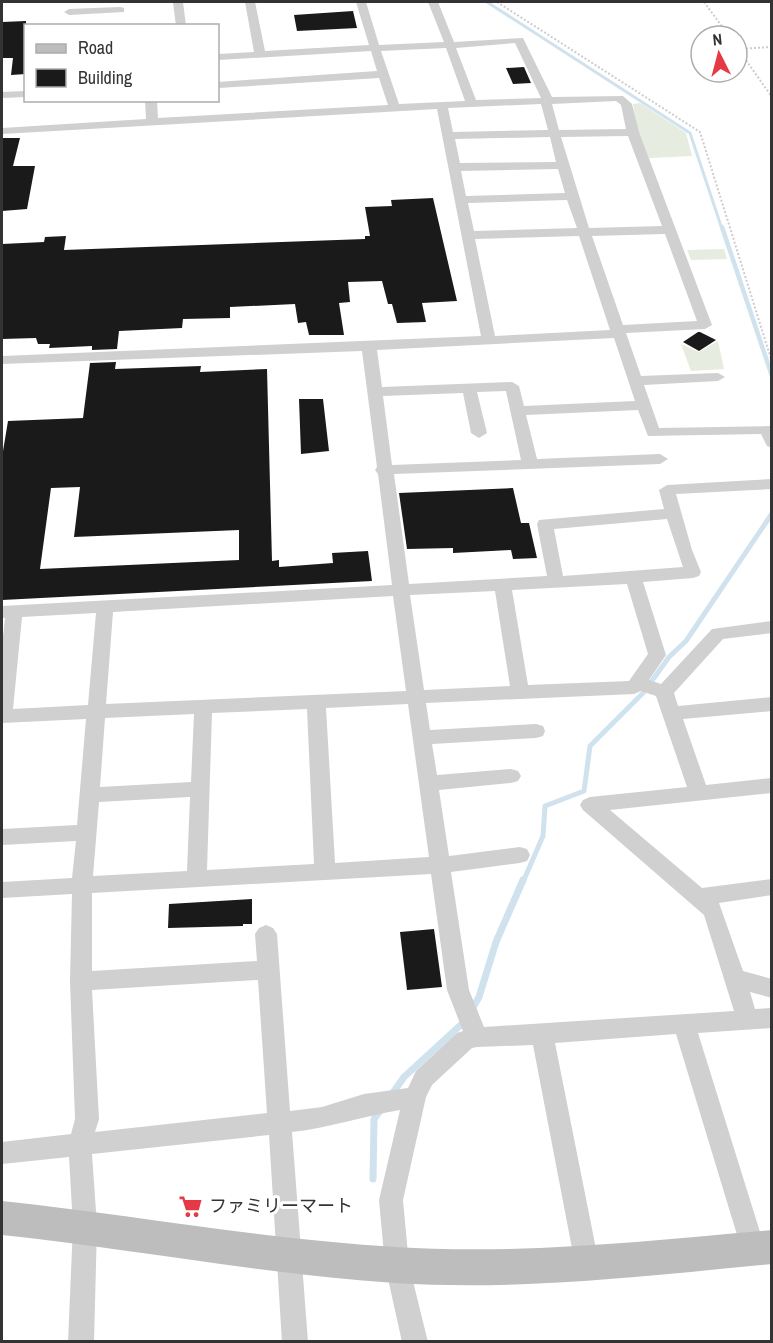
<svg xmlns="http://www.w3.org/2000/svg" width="773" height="1343" viewBox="0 0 773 1343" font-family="'Archivo Narrow','Noto Sans JP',sans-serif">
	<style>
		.green { fill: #e6ecdf }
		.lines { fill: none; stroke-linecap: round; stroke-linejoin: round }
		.stream-far3 { stroke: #cfe2ee; stroke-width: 3 }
		.stream-far2 { stroke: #cfe2ee; stroke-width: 4.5 }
		.stream-far1 { stroke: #cfe2ee; stroke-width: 5 }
		.stream { stroke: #cfe2ee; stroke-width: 7 }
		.building { fill: #1a1a1a; fill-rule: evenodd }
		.path { stroke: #cdcdcd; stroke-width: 2; stroke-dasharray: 2 2; stroke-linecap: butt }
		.street { fill: #d0d0d0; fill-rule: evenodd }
		.secondary { fill: #bdbdbd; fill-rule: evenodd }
		.labels { text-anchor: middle; stroke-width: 6; stroke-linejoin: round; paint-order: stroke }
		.near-poi-label { font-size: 18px; fill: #333; stroke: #fff; text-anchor: start }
	</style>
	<rect width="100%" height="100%" fill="#fff"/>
	<path class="green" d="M640,103L686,133L692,156L649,158L637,128L633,104Z
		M724,249L727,259L691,260L687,250Z
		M718,341L724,369L691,371L681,344L699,352Z"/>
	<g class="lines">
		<path class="stream-far3" d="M487,2L690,133L722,229"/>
		<path class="stream-far2" d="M722,227L772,376
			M770,517L772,514"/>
		<path class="stream-far1" d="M523,882L543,836L545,806L584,791L590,746L644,692L669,657L686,641L771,515"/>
		<path class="stream" d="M472,1009L479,997L496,942L523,880
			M392,1094L404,1077L464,1022
			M373,1179L374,1119L380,1111"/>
	</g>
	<path class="building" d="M353,11L357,28L297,31L294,15Z
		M26,21V74L11,75L13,58H2V22Z
		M524,67L531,83L513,84L506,68Z
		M2,138H20L13,166H35L27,209L2,211Z
		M433,198L457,301L422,303L426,322L397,323L392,304H388L382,281L348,282L350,302L339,303L344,335H309L306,322L298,323L295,304L230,307V318L183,319L182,328L119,331L117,349L92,350V346L49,348L50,344H38L36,338L2,339V244L44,242L45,237L66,236L64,250L365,239V236H370L365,207L392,206L391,200Z
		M698,332H700L716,340L699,351L683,342Z
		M116,362L115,369L201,366L200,372L267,369L272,561L279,560V567L333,563L332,553L368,551L372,581L2,600V457L8,421L83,418L90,363ZM80,487L74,537L239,530V560L40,569L51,488Z
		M299,399H323L329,451L301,454Z
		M513,488L521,523H529L537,558L513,559L511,550L453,553V548L407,549L399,493Z
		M252,899V924H243V926L168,928L169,904Z
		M434,929L442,987L407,990L400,932Z"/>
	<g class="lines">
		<path class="path" d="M497,2L700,132L772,362
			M704,2L729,36
			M772,47L738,49L772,97"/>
		<path class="street" d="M173,2H183L186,26H176Z
			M245,2H255L265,51L369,45L356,2H366L379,45L444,42L428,2H438L454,42L523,38L552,97L623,96L632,104L639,132L712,325L705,329L626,333L641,376L718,373L725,377L718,381L644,385L659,428L772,426V448L767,446L761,434L648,436L638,410L526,415L537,459L660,454L668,459L660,464L394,474L409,584L547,576L537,524L539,520L664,509L659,490L667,485L772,479V489L676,494L692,550L701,572L699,576L693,578L643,582L666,655L649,680L661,684L712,629L772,621V633L723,639L674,693L678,706L772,697V711L683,719L706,785L772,778V793L610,810L702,888L772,879V895L719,903L743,971L772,979V998L750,992L755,1009L772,1008V1028L698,1033L765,1248L762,1257L753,1260L744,1257L741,1248L676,1034L555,1043L599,1264L596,1273L587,1276L578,1273L575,1264L533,1045L477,1047L472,1048L432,1085L426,1097L403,1200L409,1265L428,1342H402L385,1265L379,1200L400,1110C364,1116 329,1128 292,1132L308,1342H282L269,1135L92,1154L97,1226L94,1342H68L73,1226L69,1157L2,1164V1142L71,1134L75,1119L70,981L72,894L2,898V882L72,878L76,841L2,845V829L77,825L86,719L2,723V646L5,618H2V606L392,585L378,474L375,470L377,467L362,351L2,364V356L481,336L437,109L2,134V128L146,119L145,100H157L158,118L388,105L379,78L218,88V82L377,71L371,51L218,60V54L254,52ZM515,43L541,98L476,100L456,48ZM446,48L465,101L399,104L381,51ZM616,101L621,105L626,129L559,130L552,104ZM541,104L548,130L453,132L448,108ZM628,136L662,226L589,228L561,137ZM550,137L556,162L460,163L455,139ZM558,169L565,193L466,196L461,171ZM567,200L577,228L474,231L468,203ZM665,234L697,321L623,325L592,236ZM579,236L610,330L495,336L475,239ZM614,338L635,401L524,406L519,386L512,382L382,387L377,350ZM506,391L521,460L392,465L383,396L463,393L471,433L479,438L487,433L477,392ZM667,519L683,567L563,576L554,529ZM627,584L648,654L629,681L528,685L512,590ZM495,591L510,686L424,690L410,595ZM393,596L406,691L106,704L113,612ZM96,613L88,705L13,709L22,617ZM641,691L656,696L687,787L590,797L583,800L580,805L583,810L704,915L734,1011L484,1027L469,990L451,872L520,863L527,861L530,855L527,849L520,847L449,856L439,790L511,783L518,781L521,776L518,771L511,769L437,775L432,744L536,738L543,736L545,731L543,726L536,724L430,730L426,703L634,694ZM408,704L429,857L335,863L326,708ZM307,709L314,864L207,870L212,713ZM194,714L191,782L100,787L105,718ZM190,797L187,871L93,876L99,802ZM431,874L447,990L463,1031L457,1033L416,1071L408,1088L364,1094L322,1107L290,1111L277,934L273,928L266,925L259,928L255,934L257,961L92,971V893ZM258,980L267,1113L95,1132L99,1119L92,990Z
			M120,7L124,8V12L69,15L64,12L69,9Z
			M26,91V97L2,98V92Z"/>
		<path class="secondary" d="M2,1201C133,1215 263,1239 395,1247C520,1255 647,1241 772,1230V1264C647,1276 520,1291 395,1283C263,1274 133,1249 2,1235Z"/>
	</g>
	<defs>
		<symbol id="supermarket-bare" viewBox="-9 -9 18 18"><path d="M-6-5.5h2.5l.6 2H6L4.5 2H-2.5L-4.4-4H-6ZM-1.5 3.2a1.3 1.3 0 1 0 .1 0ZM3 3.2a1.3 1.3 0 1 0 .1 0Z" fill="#e63946" stroke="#fff" stroke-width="2.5" paint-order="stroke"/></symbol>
	</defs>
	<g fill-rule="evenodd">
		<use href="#supermarket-bare" x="174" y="1190" width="33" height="33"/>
	</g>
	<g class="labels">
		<g class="near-poi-label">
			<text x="209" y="1212">ファミリーマート</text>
		</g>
	</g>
	<rect width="773" height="1343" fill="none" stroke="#333333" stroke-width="6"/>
	<rect x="24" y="24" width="195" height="78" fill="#ffffff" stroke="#adadad" stroke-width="1.5"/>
	<rect x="36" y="44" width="30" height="9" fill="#bdbdbd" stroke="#adadad" stroke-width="1.5"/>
	<text x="78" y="54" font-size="18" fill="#333333">Road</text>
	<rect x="36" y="69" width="30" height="18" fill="#1a1a1a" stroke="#adadad" stroke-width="1.5"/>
	<text x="78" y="84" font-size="18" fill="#333333">Building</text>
	<g transform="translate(719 54) rotate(354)"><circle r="28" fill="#ffffff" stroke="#adadad" stroke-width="1.5"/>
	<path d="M0-4.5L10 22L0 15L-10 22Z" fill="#e63946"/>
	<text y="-9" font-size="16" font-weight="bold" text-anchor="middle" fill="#333333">N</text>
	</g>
</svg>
